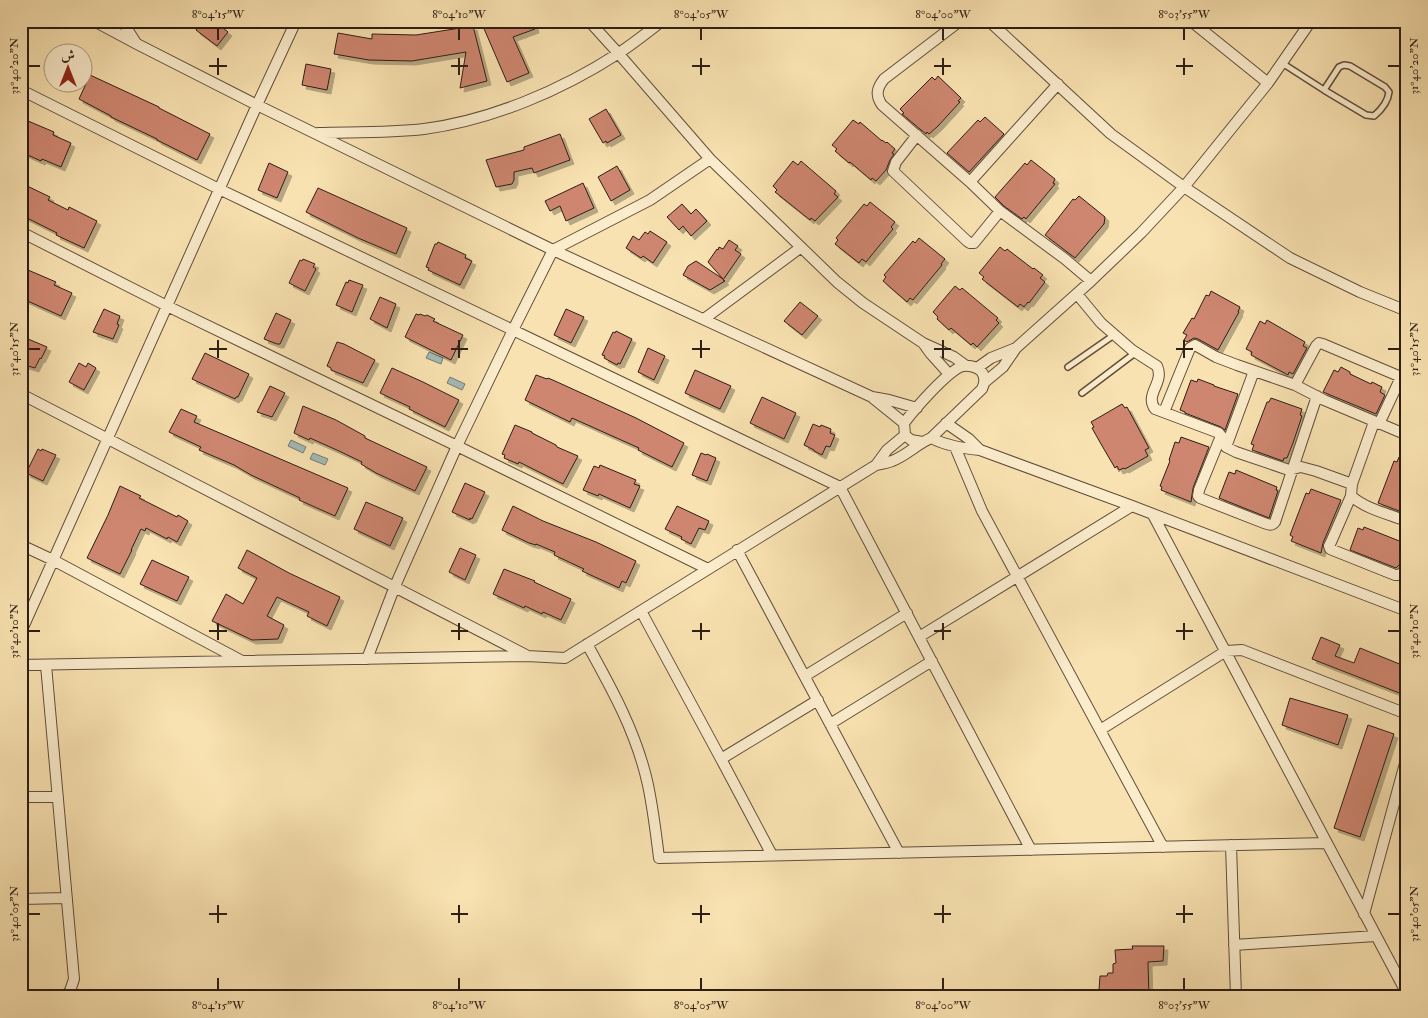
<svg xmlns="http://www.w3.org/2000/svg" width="1428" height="1018" viewBox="0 0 1428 1018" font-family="'IM FELL Double Pica',Amiri,serif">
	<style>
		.water { fill: #a3bbb7; stroke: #747c76 }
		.building { fill: #ce8670; stroke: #2d1d15; filter: url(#shadow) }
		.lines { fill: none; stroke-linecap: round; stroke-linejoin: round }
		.service-casing { stroke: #604e3c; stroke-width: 8 }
		.minor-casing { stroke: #604e3c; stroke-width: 12 }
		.service { stroke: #fbeccc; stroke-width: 5 }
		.minor { stroke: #fbeccc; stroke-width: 10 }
		.ticks { fill: none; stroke: #2d1d15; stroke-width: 2 }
		.neatline { fill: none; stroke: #2d1d15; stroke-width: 2 }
		.ticks-label { font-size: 12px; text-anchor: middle; fill: #2d1d15 }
	</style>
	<defs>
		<filter id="shadow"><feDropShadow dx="4" dy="4" stdDeviation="0" flood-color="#0004"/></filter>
	</defs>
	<rect width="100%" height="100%" fill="#f9e2b1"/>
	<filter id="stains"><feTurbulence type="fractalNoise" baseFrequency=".004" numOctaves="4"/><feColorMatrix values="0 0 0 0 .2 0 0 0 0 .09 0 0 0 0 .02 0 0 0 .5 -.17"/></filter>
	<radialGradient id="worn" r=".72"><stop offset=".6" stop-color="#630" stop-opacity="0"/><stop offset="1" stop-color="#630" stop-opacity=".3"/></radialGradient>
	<path class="water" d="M429,352L443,358L441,364L426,358Z
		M450,377L465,384L462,390L447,383Z
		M291,440L306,447L303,453L288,446Z
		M313,453L328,459L325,465L310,459Z"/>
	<path class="building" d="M203,21H214L228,32L217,46L196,30Z
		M482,21H533L535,29L513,37L529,73L507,82L482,24H483Z
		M473,26L487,81L460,88L466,52L412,61L369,60L334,54L338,33L372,39V34L416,35Z
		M306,64L331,69L327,90L302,85Z
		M90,75L159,107V108L210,134L197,160L157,140V139L111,117V116L79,99Z
		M938,76L961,98L958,101L960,102L938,126L929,134L927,132L926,134L902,114L904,113L900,109L932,77L935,80Z
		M606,109L621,135L607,143L606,141L603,143L589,119Z
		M985,117L1004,134L969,172L947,153L978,120L980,122Z
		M21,118L54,132L53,135L71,143L61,167L42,159L41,161L21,152Z
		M853,120L859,124L860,122L882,141V140L886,143L887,142L895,149L892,153L894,154L890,160L886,170L876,181L872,178L871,180L850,162L849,163L835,151L837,149L832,145Z
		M560,134L570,160L534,173L532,168L514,172V180L512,184L496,187L486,160L524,150V147Z
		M1031,160L1055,179L1053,183L1055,184L1026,219L1024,217L1022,219L1004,206L995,197L1025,163L1027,165Z
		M793,161L798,165L801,161L836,191L834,194L838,197L815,221L811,218L810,220L775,192L777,190L773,186Z
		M269,163L288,172L277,198L258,190Z
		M617,166L630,190L611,201L598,177Z
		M21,183L50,197L48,200L68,210L69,207L97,221L84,248L56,235L57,233L21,215Z
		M583,183L594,208L566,221L560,206L550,211L545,201Z
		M318,188L407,228L396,254L358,238L306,212Z
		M1079,196L1105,217L1104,224L1075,258L1045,235L1073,199L1075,200Z
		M870,202L895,222L891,227L893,229L866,262L862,259L859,263L835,244L838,240L836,238L864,204L867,206Z
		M682,204L691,214L696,209L707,221L691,236L683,226L679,230L667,217Z
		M650,231L667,242L653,263L643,256L641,258L626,248L633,236L639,240L645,232L648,234Z
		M919,238L945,259L941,264L942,265L913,300L910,298L907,302L883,281L886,277L884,275L913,241L915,243Z
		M729,240L738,246L735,250L741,254L723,280L725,281L710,290L683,275L688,266L696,261L723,279L708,262L717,249L718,250L719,247L723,249Z
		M438,242L466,255L465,258L472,261L460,285L428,270L429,268L426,267L435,244H437Z
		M1000,247L1005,251L1007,249L1033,269L1034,268L1043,275L1040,278L1045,282L1029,303L1028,302L1024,307L1020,304L1018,307L982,279L984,277L979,273Z
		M303,259L315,264L313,267L316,269L305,291L289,283L300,260L302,261Z
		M21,267L56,282L54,285L72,293L61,316L21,298Z
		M349,280L363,285L352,312L336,305L346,282L348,283Z
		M955,286L960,290L962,288L998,318L996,320L999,323L977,347L973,343L971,345L951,328L949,330L937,319L938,317L933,312Z
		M1211,291L1240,307L1238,312H1239L1218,350L1198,339L1194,338L1187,342L1184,340L1187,335L1183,333L1192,318L1194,319L1206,295L1209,296Z
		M380,297L396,304L387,328L370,319Z
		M800,302L818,316L802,335L784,321Z
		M104,309L120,316L117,324L119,325L113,339L93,332Z
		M566,309L584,317L571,343L554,335Z
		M276,313L291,320L280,344H277L264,339Z
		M416,314L419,315L420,314L425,316L427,315L435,319L433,321L463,335L451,360L405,337Z
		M1267,320L1305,342L1303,346L1307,348L1293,374L1289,372L1288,375L1251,355L1252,352L1246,349L1260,321L1265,324Z
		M616,331L632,339L620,364L618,363L617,365L604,358L605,356L602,355L613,332L615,333Z
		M21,336L47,347L41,359L40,358L35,368L21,364Z
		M337,342L344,344L375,360L363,383L331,370V368L327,366Z
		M648,348L665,356L654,380L638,372Z
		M205,353L249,374L238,397H236L235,399L192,379Z
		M79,363L86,367L88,363L96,368L84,390L69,382Z
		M1341,367L1350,372V374L1371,384L1372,382L1382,387L1380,392L1385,395L1376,414L1323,392L1334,370L1338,372Z
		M392,368L423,382L459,400L445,427L409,409L410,407L380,393Z
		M695,370L731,386L720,409L685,393Z
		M536,375L547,379L548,378L555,381L636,418L684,443L672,467L638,450L639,448L572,418L570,422L525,400Z
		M1198,379L1214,385V386L1238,394L1225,430L1221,427L1185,413V412L1180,410L1191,380L1197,382Z
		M270,386L285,393L272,417L257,412Z
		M762,397L796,413L784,439L750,423Z
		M1271,398L1302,409L1300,415L1302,416L1293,443L1287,458H1284L1283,461L1252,450L1254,445L1251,444L1267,402H1269Z
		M1122,404L1125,408L1127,407L1149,448L1145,450L1148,456L1125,469L1124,468L1119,470L1117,466L1115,468L1101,444L1092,428L1094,427L1091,422Z
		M303,406L336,420L365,436V438L427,467L415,491L376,473L361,464L362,462L339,451L310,438L309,440L294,433Z
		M181,409L197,416L194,422L348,488L335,516L299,500L300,498L251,475L234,465L199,450L201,447L169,432Z
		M813,424L820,427L821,425L831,429L830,433L835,435L830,447L826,446L822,455L814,451V450L804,445Z
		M515,425L532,432V433L556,445L557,447L578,456L563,484L519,462L518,464L504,458L505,455L502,454Z
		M1181,437L1209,447L1193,488L1191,502L1161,490L1162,487L1160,486L1170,461L1169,460L1175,442L1179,443Z
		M38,449L41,451L42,449L56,455L43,481L26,473Z
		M701,453L706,455L707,454L716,458L707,481L692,475Z
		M1399,457L1407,460V514L1378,503L1394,461L1397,462Z
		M600,465L636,480L634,484L640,486L630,508L599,494L598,496L583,490L594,466L599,468Z
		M1236,470L1277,487L1276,490L1278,491L1269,518L1219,498L1229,472L1235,474Z
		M465,483L485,492L472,519L470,518V520L452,512Z
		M120,486L141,496L139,498L177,517L178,515L188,521L177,542L168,537L167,539L146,528L145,531L141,529L131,550H132L120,574L87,558L108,515Z
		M1311,489L1341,500L1323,543L1321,553L1291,541L1293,537L1290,535L1306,493L1309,494Z
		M366,502L403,518L390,546L354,529Z
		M513,506L543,521L596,542L636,561L626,583L622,581L619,588L582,571L584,569L554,555L555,552L536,544V545L529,543L502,530Z
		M677,506L709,521L705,530L699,528L691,544L681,539L682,537L665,529Z
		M1364,527L1407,544V559L1404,560L1396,568L1350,550L1358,528L1363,530Z
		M460,548L476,555L465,580L449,572Z
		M247,550L289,573L340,597L327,626L307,616L309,612L277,597L267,616L284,625L278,639L252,640L212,621L226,594L243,604L257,578L238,568Z
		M152,560L189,577L177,601L140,584Z
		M504,569L535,581L534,582L571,599L561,620L543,612L542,614L525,606L524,608L493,594Z
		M1321,637L1340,645L1335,656L1354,663L1360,648L1407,667V696L1312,659Z
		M1290,698L1348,715L1338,745L1282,725Z
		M1368,725L1394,734L1360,837L1334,828Z
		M1132,946H1164L1163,961L1148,962L1149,997H1112L1106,992L1099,990L1100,976H1107L1108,973H1113V964L1116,963L1115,950L1133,949Z"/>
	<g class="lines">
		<defs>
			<path id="service" d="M1282,63L1324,90L1366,115L1374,116C1381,110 1388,102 1389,92L1385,87L1350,66L1344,65L1339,67L1324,90
				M1068,367L1114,335
				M1082,393L1135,353"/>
			<path id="minor" d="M94,21L137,44L257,105L553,250L872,397L889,400L917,408
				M122,21L136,43
				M589,21L618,53L710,159L837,282L863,303L923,343L954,357L965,365
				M960,21L884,79C877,88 875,95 882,105L970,182L1058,84
				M989,21L1111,134L1184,187L1290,258L1360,292L1407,311
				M1191,21L1268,83
				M21,90L219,189L840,487L1031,850
				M318,133C353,132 389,133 424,129C492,120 562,90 619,53C634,43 648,32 662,21
				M917,135L896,162L893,171L967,241L970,243H974L1000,211
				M970,182L1000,211L1065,259L1091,281
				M21,232L167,306L457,446L708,569
				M1077,294L1101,323L1132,350L1157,366C1165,383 1144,394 1155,409L1219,433L1223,438L1226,447L1236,452L1283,468L1289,470L1301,467L1316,471L1352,484L1351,496C1366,509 1388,514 1407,521
				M704,319L800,248
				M923,343L931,354L949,374
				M977,368L991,358L1016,348
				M985,382L1003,367L1016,348L1091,281L1141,233L1184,187L1268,83L1311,21
				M1295,385L1316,346L1319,343L1323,344L1401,377L1379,424
				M21,394L526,655
				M873,398L904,423
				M1164,412L1190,348L1195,345L1216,357L1237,365L1295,385L1324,400L1407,435
				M946,423L969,439L980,450
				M1221,436L1199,490L1198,496L1200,498L1264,523C1269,525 1272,526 1275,522L1317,396
				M931,438C947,446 962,448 980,450L1132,506L1407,611
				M955,447L982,511L1163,847
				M1226,447L1254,371
				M876,465L887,450L905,435
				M1352,484L1374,422
				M1351,496L1331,542L1329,546L1330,549L1395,575H1399L1403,572L1407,566
				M1153,515L1407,994
				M21,545L53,560L242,661
				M737,550L899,853
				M641,611L721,759L772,855
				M21,632L257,105L296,21
				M919,637L1132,506
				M587,644C612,689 637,734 648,785C653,809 656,833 659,858L1327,843
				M367,659L395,586L457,446L513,330L553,250L650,200L710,159
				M21,665L527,656L565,658L876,465C881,464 887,463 892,461C906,456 917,444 931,438L982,389C985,383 986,377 981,371C977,367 969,365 963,366C948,370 914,410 904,423L905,435L911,440L922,442
				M46,665L74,979L70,991L64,997
				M805,676L907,613
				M830,724L932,661
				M1100,730L1226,651L1242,650L1407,714
				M721,759L818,700
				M21,797H58
				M1231,845L1236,997
				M21,899L67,898
				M1364,914L1407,756
				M1234,945L1376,936
				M21,994L32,997"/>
		</defs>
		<use href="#service" class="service-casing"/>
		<use href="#minor" class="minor-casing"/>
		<use href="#service" class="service"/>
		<use href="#minor" class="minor"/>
	</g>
	<path class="ticks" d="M218,28V40M459,28V40M701,28V40M943,28V40M1184,28V40M218,58V75M459,58V75M701,58V75M943,58V75M1184,58V75M28,66H40M209,66H227M451,66H468M692,66H710M934,66H951M1176,66H1193M1388,66H1400M218,340V358M459,340V358M701,340V358M943,340V358M1184,340V358M28,349H40M209,349H227M451,349H468M692,349H710M934,349H951M1176,349H1193M1388,349H1400M218,623V640M459,623V640M701,623V640M943,623V640M1184,623V640M28,631H40M209,631H227M451,631H468M692,631H710M934,631H951M1176,631H1193M1388,631H1400M218,905V923M459,905V923M701,905V923M943,905V923M1184,905V923M28,914H40M209,914H227M451,914H468M692,914H710M934,914H951M1176,914H1193M1388,914H1400M218,978V990M459,978V990M701,978V990M943,978V990M1184,978V990"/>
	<rect width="1428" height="1018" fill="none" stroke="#f9e2b1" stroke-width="55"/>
	<g transform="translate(68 68)"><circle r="24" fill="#fbeccc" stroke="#a99983"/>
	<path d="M0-4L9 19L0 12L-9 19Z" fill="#8f2418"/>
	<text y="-8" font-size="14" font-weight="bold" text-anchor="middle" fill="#2d1d15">ش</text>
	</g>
	<rect x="28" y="28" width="1372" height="962" class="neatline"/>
	<g class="ticks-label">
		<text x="218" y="18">8°04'15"W</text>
		<text x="459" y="18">8°04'10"W</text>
		<text x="701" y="18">8°04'05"W</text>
		<text x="943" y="18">8°04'00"W</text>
		<text x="1184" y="18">8°03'55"W</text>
		<text transform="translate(14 66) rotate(-90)" y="4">31°40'20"N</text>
		<text transform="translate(1414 66) rotate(-90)" y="4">31°40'20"N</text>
		<text transform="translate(14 349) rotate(-90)" y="4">31°40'15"N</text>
		<text transform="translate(1414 349) rotate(-90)" y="4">31°40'15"N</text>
		<text transform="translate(14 631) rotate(-90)" y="4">31°40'10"N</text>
		<text transform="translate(1414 631) rotate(-90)" y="4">31°40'10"N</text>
		<text transform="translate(14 914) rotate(-90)" y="4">31°40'05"N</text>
		<text transform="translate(1414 914) rotate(-90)" y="4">31°40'05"N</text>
		<text x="218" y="1009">8°04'15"W</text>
		<text x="459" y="1009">8°04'10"W</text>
		<text x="701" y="1009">8°04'05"W</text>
		<text x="943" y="1009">8°04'00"W</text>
		<text x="1184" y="1009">8°03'55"W</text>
	</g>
	<rect width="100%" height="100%" filter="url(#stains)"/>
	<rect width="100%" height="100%" fill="url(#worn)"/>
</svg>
